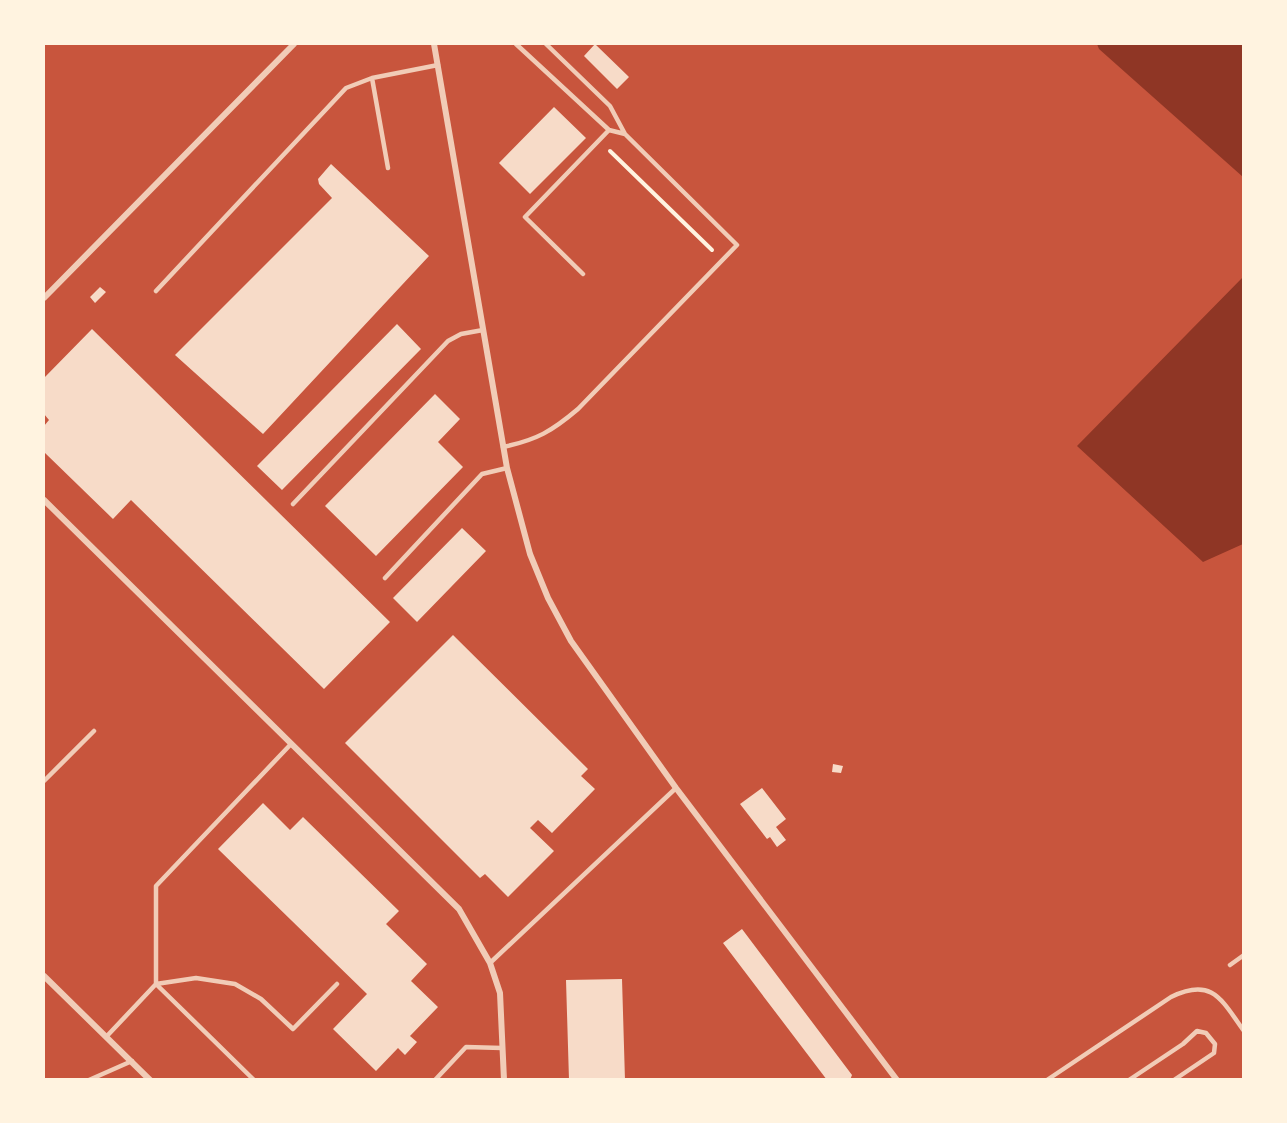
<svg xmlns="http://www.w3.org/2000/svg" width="1287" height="1123" viewBox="0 0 1287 1123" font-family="Poppins,sans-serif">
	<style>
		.water { fill: #8f3625 }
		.building { fill: #f7dbc8 }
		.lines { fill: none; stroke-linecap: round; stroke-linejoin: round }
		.path { stroke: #fff3e0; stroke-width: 4 }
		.service { stroke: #f1ccb7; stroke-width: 4.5 }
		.minor { stroke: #f1ccb7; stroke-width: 6 }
	</style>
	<rect width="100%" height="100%" fill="#c8553d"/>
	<path class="water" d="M1097,44H1243V177L1099,49Z
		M1243,277V544L1203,562L1077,446Z"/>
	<path class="building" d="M595,44L629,77L617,89L584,56Z
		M554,107L586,138L530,194L499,163Z
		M331,164L429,256L263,434L175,355L332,198L319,184L318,179Z
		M100,287L106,292L95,303L90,297Z
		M397,324L421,349L282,490L257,466Z
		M92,329L390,622L324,689L131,500L113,519L44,452V426L49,420L44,414V378Z
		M435,394L460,419L438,442L463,467L376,556L325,506Z
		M462,528L486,551L417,622L393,598Z
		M453,635L588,769L581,776L595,789L552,833L538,820L530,828L554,851L508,897L485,874L480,878L345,743Z
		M833,764L843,766L841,773L832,772Z
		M762,788L786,819L776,827L786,840L777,847L770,837L767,839L740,804Z
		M263,803L290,830L303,817L399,911L386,924L427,964L411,981L438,1007L410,1036L417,1042L405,1055L398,1048L376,1071L333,1029L367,994L218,849Z
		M742,929L852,1075L850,1080H827L723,943Z
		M622,979L625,1080H569L566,980Z"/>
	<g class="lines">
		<path class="path" d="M610,151L712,250"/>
		<path class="service" d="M546,44L610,106L625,134
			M372,78L388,168
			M583,274L525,217L609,130
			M156,291L346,88L372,78L438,65
			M503,447C537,440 552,431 578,409L737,245L625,134L609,130L516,44
			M293,504L448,341L461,334L483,330
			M385,578L482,474L507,468
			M44,781L94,731
			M490,963L676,788
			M1230,965L1244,955
			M107,1036L156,984L196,978L235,984L261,999L293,1029L337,984
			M89,1080L132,1061
			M254,1080L156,984V886L291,744
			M435,1080L466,1047L502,1048
			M1047,1080L1171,997C1212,977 1221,999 1244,1031
			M1129,1080L1183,1044L1197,1031L1206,1033L1215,1044L1214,1053L1174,1080"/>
		<path class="minor" d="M434,44L507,468L530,554L548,598L571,641L676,788L897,1080
			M44,298L294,44
			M44,500L459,909L490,963L500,993L504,1080
			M44,976L150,1080"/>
	</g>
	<rect width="1287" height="1123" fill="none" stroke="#fff3e0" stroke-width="90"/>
</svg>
